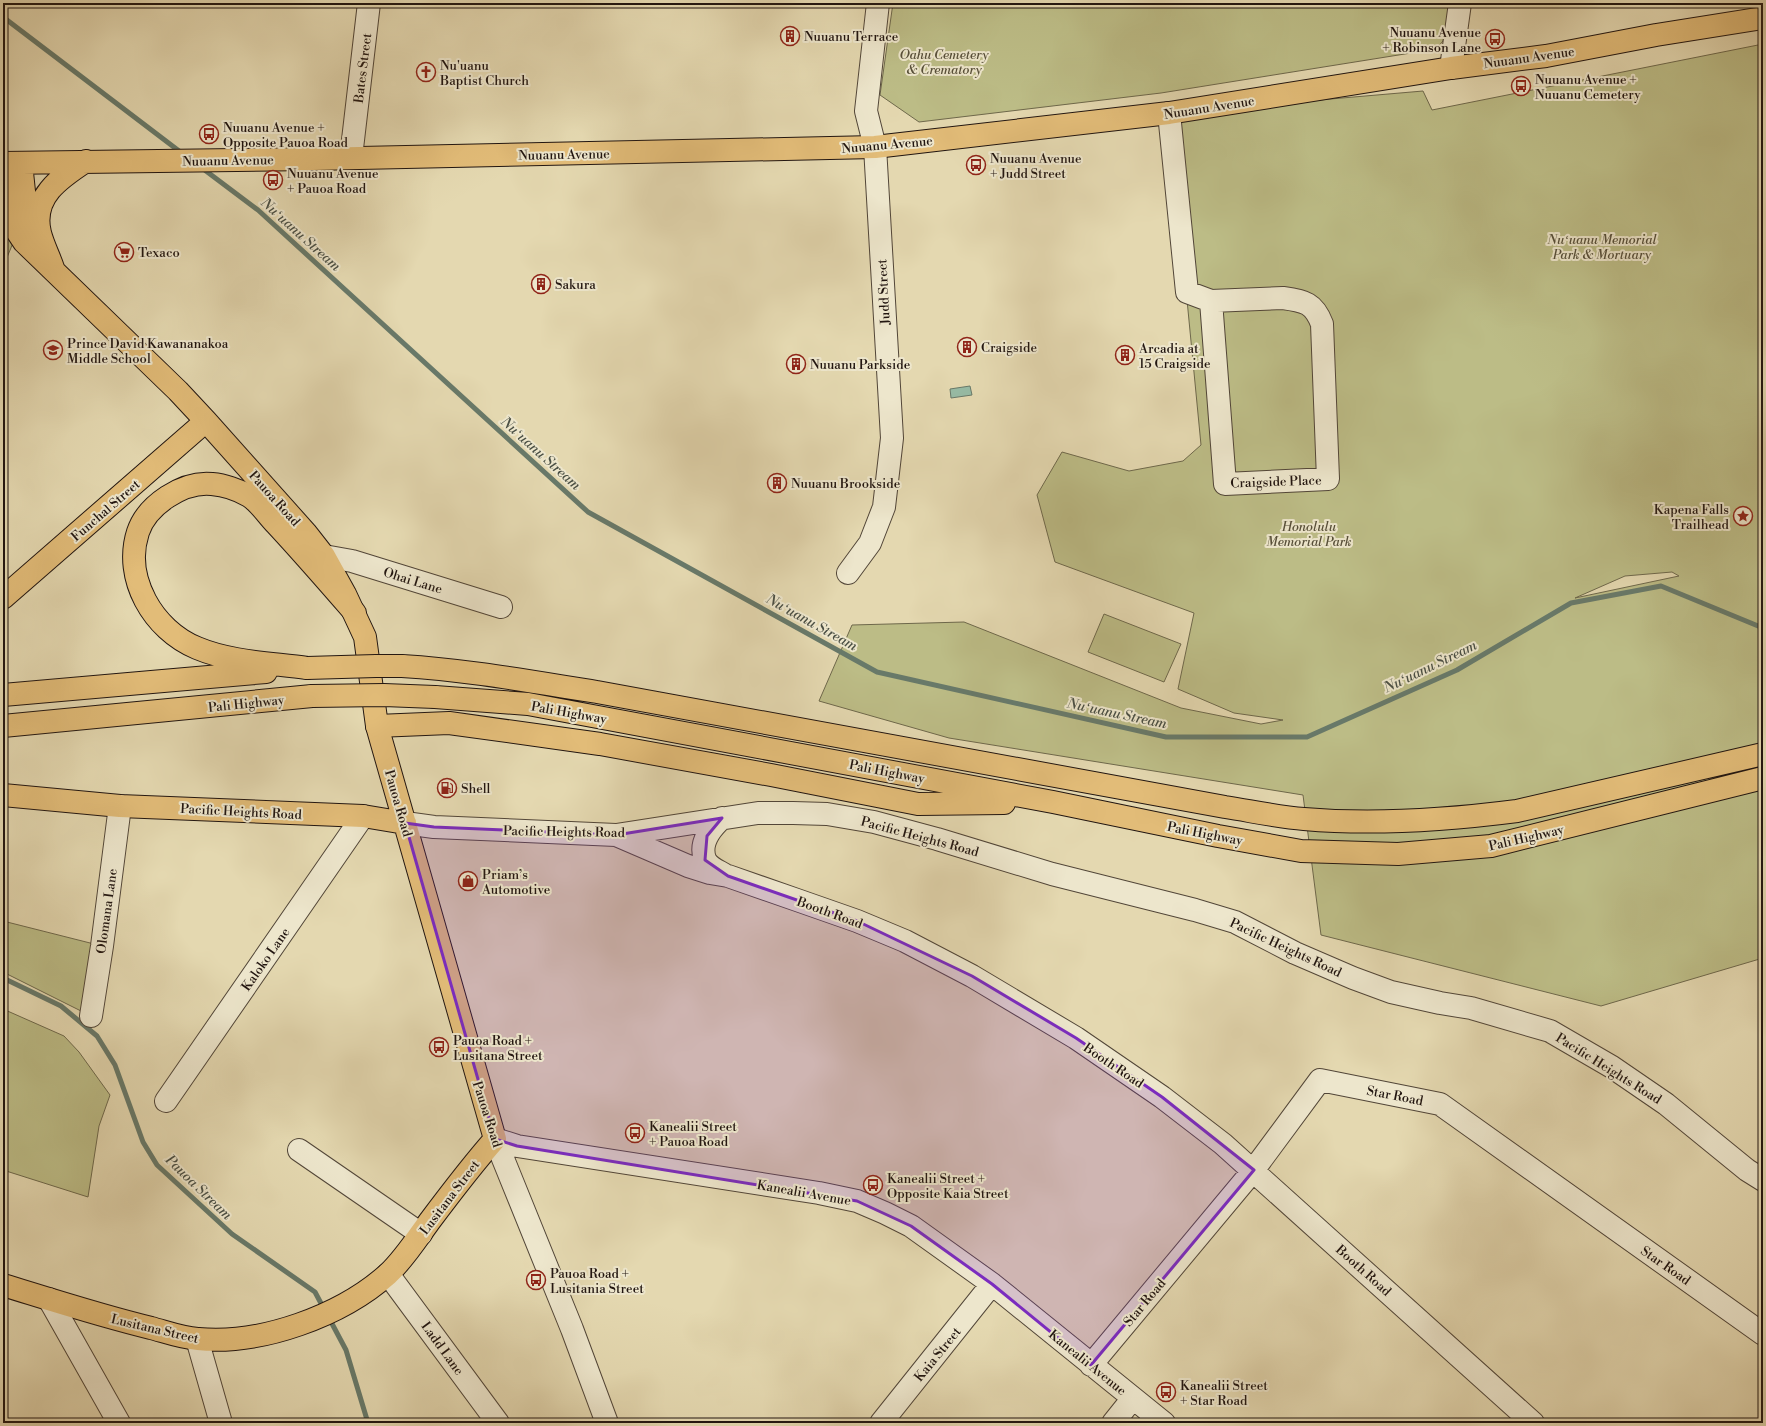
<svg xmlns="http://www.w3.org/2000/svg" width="1766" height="1426" viewBox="0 0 1766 1426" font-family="'Libre Bodoni',serif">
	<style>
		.green { fill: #bcbc86; stroke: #6e684b; fill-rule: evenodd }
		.water { fill: #97bba5; stroke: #687969 }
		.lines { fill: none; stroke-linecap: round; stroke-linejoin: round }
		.stream { stroke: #687969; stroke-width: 5 }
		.minor-casing { stroke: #524638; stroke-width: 24 }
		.major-casing { stroke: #211510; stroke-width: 24 }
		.highway-casing { stroke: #211510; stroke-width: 24 }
		.minor { stroke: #ede6cc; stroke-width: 22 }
		.major { stroke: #e2bc78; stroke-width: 22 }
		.highway { stroke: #e2bc78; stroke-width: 22 }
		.highway-bridge-casing { stroke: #211510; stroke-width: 24; stroke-linecap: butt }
		.highway-bridge { stroke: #e2bc78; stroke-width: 22 }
		.marked { fill: #7b2cbf; fill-opacity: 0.2; stroke: #7b2cbf; stroke-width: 3; stroke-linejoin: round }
		.labels { text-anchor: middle; stroke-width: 4; stroke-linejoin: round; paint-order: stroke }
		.poi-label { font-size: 13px; fill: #211510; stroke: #ede6cc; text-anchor: start }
		.park-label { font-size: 13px; font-style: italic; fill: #574f39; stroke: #ede6cc }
		.street-label { font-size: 13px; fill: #211510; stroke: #ede6cc }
		.water-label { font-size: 14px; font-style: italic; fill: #4a4f44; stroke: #ede6cc }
	</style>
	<rect width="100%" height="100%" fill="#e4d8b0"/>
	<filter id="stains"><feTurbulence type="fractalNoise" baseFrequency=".005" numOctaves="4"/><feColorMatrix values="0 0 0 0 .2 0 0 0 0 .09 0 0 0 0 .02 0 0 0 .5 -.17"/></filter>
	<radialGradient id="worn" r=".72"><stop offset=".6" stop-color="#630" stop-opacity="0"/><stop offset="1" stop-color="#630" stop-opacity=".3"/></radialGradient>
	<path class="green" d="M893,3H1451L1443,41L1436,49L1161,93L919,122L880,95Z
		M1763,44V958L1601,1006L1321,935L1303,795L949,738L819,701L852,625L964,622L1181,708L1261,724L1283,720L1234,713L1178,689L1194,613L1055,562L1037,495L1062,452L1129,471L1183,461L1201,445L1169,113L1423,91L1432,110ZM1672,572L1679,576L1575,598L1625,576Z
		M3,234L13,243L3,267Z
		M1104,614L1181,644L1164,682L1088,652Z
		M3,921L102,946L91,1016L3,972Z
		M3,1009L64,1036L79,1052L110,1095L99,1126L88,1197L3,1170Z"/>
	<path class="water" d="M970,386L972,395L951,398L950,389Z"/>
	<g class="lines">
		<path class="stream" d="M3,17L183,154
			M202,168L258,210L588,512L877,672L1166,737H1307L1457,670L1571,603L1661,586L1763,628
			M3,978L61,1006L97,1036L115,1065L143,1142L157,1165L232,1234L315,1292L324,1309
			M329,1318L346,1350L368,1423"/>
		<defs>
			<path id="minor" d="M1451,68L1460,3
				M1169,113L1187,292L1211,301
				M351,157L369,3
				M1283,298C1305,301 1314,303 1322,324L1328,479L1225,484L1211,301Z
				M324,556L352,561L501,607
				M848,573L870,543L884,507L892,438L875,147L866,111L878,3
				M722,818C711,828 699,843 705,859C708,867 719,871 725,875
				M405,823L434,827L616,835L758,813H793L827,814L874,822L937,839L1052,874L1195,910L1235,922L1295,953L1353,978L1391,992L1440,1003L1471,1008L1550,1031L1612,1067L1666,1104L1747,1170L1763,1180
				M616,835L688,866L710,873L728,876L797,900L857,921L905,941L972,976L1076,1038L1162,1097L1223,1144L1533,1423
				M91,1016L102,946L120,806
				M166,1101L363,816
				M495,1139L517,1146L819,1193L857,1201L885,1213L911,1226L992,1284L1164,1423
				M495,1139L572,1329L607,1423
				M299,1150L421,1234
				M388,1274L498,1423
				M49,1299L119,1423
				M197,1339L221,1423
				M1091,1365L1252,1172L1320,1080L1440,1104L1763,1334
				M881,1423L992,1284
				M1113,1423L1133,1398"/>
			<path id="major" d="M3,163L313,159L875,147L1169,113L1451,68L1546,56L1656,35L1763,18
				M21,163L25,201L33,236
				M3,178L7,210L12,224L24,242L178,391L206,421L306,533L324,556L345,594L365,637L377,726L495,1139C471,1166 450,1194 429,1222C416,1240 404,1259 388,1274C341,1316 261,1345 198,1339C182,1338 166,1332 151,1328C101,1316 52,1300 3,1285
				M53,268C49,256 43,245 40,233C31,197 60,178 86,161
				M3,598L206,421
				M3,795L120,806L363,816L405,823"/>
			<path id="highway" d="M402,666C468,670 533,682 597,692L1225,807C1251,811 1278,817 1304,819C1374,825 1447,820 1517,811L1763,754
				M307,668C271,663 230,662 197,648C153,630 123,578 138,532C147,505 183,481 212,484C224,485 239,490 249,496C259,502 268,516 276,524C303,553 329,583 355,613
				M3,695L266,672
				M435,697L528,704L1053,802L1218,836L1301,851L1398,854L1491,846L1763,778
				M3,726L312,696
				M377,726L449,723L600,744L771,775L918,804L1004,803"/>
		</defs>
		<use href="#minor" class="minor-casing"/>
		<use href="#major" class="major-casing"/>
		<use href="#highway" class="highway-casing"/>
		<use href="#minor" class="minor"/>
		<use href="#major" class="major"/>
		<use href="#highway" class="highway"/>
		<defs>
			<path id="highway-bridge" d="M307,668L376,666H402
				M312,696L384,695L435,697"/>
		</defs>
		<use href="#highway-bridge" class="highway-bridge-casing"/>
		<use href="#highway-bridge" class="highway-bridge"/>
	</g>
	<path class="marked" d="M722,818L707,836L705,860L728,876L857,921L972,976L1076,1038L1162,1097L1254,1170L1091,1365L992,1284L911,1226L857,1201L517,1146L495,1139L405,823L434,827L616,835Z"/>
	<defs>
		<symbol id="building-ring" viewBox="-11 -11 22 22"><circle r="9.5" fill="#ede6cc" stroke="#8f2418" stroke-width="1.5"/><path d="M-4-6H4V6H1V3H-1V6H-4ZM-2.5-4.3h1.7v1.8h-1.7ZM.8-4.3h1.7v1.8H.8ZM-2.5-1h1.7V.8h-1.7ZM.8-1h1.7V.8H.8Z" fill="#8f2418"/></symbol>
		<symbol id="bus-ring" viewBox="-11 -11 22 22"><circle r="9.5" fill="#ede6cc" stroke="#8f2418" stroke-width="1.5"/><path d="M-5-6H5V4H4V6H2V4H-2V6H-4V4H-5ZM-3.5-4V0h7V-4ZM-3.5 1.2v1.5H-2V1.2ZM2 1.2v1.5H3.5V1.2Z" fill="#8f2418"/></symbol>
		<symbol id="church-ring" viewBox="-11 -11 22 22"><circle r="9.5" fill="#ede6cc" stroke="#8f2418" stroke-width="1.5"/><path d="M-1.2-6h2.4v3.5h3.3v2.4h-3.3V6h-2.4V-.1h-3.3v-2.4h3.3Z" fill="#8f2418"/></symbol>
		<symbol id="supermarket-ring" viewBox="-11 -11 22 22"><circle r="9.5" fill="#ede6cc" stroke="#8f2418" stroke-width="1.5"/><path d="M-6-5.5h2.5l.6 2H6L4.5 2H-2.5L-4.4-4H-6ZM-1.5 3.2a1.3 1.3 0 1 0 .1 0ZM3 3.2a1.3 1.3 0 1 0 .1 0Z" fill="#8f2418"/></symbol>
		<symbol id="school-ring" viewBox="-11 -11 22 22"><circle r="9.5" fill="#ede6cc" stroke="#8f2418" stroke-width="1.5"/><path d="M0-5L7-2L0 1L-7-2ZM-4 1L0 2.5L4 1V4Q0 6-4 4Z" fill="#8f2418"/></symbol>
		<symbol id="sight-ring" viewBox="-11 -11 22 22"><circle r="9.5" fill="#ede6cc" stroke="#8f2418" stroke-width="1.5"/><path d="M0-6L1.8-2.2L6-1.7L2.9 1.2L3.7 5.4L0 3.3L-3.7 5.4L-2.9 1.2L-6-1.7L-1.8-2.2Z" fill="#8f2418"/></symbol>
		<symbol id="fuel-ring" viewBox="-11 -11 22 22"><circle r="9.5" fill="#ede6cc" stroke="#8f2418" stroke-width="1.5"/><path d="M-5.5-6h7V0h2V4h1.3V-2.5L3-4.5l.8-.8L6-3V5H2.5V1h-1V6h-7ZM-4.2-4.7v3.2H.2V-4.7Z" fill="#8f2418"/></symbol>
		<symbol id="shop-ring" viewBox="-11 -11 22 22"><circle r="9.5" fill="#ede6cc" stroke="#8f2418" stroke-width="1.5"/><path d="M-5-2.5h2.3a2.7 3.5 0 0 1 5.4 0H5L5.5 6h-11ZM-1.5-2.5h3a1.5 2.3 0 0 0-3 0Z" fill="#8f2418"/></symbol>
	</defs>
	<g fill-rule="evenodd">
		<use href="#building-ring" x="779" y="25" width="22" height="22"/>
		<use href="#bus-ring" x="1484" y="28" width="22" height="22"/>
		<use href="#church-ring" x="415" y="61" width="22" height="22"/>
		<use href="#bus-ring" x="1510" y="75" width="22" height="22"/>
		<use href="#bus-ring" x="198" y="123" width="22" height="22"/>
		<use href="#bus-ring" x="965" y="154" width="22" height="22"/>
		<use href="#bus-ring" x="262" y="169" width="22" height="22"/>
		<use href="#supermarket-ring" x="113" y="241" width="22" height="22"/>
		<use href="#building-ring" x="530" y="273" width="22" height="22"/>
		<use href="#building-ring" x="956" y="336" width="22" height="22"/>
		<use href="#school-ring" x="42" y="339" width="22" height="22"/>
		<use href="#building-ring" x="1114" y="344" width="22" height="22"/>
		<use href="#building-ring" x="785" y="353" width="22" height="22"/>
		<use href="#building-ring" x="766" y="472" width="22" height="22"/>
		<use href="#sight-ring" x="1732" y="505" width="22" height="22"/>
		<use href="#fuel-ring" x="436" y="777" width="22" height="22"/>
		<use href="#shop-ring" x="457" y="870" width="22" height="22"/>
		<use href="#bus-ring" x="428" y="1036" width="22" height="22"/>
		<use href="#bus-ring" x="624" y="1122" width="22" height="22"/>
		<use href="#bus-ring" x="862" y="1174" width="22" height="22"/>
		<use href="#bus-ring" x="525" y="1269" width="22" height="22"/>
		<use href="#bus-ring" x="1155" y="1381" width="22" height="22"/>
	</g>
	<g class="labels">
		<g class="poi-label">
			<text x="1481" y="37" text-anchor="end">Nuuanu Avenue<tspan x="1481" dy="15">+ Robinson Lane</tspan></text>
			<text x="804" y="41">Nuuanu Terrace</text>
			<text x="440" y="70">Nu'uanu<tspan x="440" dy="15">Baptist Church</tspan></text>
			<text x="1535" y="84">Nuuanu Avenue +<tspan x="1535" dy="15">Nuuanu Cemetery</tspan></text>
			<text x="223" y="132">Nuuanu Avenue +<tspan x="223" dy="15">Opposite Pauoa Road</tspan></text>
			<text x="990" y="163">Nuuanu Avenue<tspan x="990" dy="15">+ Judd Street</tspan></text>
			<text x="287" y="178">Nuuanu Avenue<tspan x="287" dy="15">+ Pauoa Road</tspan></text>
			<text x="138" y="257">Texaco</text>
			<text x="555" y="289">Sakura</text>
			<text x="67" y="348">Prince David Kawananakoa<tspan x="67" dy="15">Middle School</tspan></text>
			<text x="981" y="352">Craigside</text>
			<text x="1139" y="353">Arcadia at<tspan x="1139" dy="15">15 Craigside</tspan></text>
			<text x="810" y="369">Nuuanu Parkside</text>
			<text x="791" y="488">Nuuanu Brookside</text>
			<text x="1729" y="514" text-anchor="end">Kapena Falls<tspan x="1729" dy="15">Trailhead</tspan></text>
			<text x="461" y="793">Shell</text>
			<text x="482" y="879">Priam’s<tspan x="482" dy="15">Automotive</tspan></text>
			<text x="453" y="1045">Pauoa Road +<tspan x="453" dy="15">Lusitana Street</tspan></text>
			<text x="649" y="1131">Kanealii Street<tspan x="649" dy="15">+ Pauoa Road</tspan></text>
			<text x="887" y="1183">Kanealii Street +<tspan x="887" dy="15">Opposite Kaia Street</tspan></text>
			<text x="550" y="1278">Pauoa Road +<tspan x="550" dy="15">Lusitania Street</tspan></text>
			<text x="1180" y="1390">Kanealii Street<tspan x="1180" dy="15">+ Star Road</tspan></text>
		</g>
		<g class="park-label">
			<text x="944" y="59">Oahu Cemetery<tspan x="944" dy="15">&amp; Crematory</tspan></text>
			<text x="1602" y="244">Nuʻuanu Memorial<tspan x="1602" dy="15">Park &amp; Mortuary</tspan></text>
			<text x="1309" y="531">Honolulu<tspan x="1309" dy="15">Memorial Park</tspan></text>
		</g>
		<g class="street-label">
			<text transform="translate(1529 57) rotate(-8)" y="5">Nuuanu Avenue</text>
			<text transform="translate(362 68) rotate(-83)" y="5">Bates Street</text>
			<text transform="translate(1209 107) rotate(-9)" y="5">Nuuanu Avenue</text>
			<text transform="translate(887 144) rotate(-5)" y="5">Nuuanu Avenue</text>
			<text transform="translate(564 154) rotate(-1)" y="5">Nuuanu Avenue</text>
			<text transform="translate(228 160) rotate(-1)" y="5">Nuuanu Avenue</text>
			<text transform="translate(883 292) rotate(-93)" y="5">Judd Street</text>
			<text transform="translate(1276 481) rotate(-2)" y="5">Craigside Place</text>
			<text transform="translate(275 498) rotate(48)" y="5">Pauoa Road</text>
			<text transform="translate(105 510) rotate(-41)" y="5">Funchal Street</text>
			<text transform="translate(413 580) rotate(17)" y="5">Ohai Lane</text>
			<text transform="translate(246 703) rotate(-6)" y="5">Pali Highway</text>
			<text transform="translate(569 712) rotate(10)" y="5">Pali Highway</text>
			<text transform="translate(887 771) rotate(11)" y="5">Pali Highway</text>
			<text transform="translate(399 803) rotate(74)" y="5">Pauoa Road</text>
			<text transform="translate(241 811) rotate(3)" y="5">Pacific Heights Road</text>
			<text transform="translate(564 831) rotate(1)" y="5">Pacific Heights Road</text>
			<text transform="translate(1205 833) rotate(11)" y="5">Pali Highway</text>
			<text transform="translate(920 836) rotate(15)" y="5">Pacific Heights Road</text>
			<text transform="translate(1526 837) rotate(-13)" y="5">Pali Highway</text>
			<text transform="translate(106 911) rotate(-82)" y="5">Olomana Lane</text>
			<text transform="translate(830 912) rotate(20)" y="5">Booth Road</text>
			<text transform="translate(1286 947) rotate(25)" y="5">Pacific Heights Road</text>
			<text transform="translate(265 959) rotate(-55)" y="5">Kaloko Lane</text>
			<text transform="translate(1114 1065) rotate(34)" y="5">Booth Road</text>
			<text transform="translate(1609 1068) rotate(32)" y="5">Pacific Heights Road</text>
			<text transform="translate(1395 1095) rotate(11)" y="5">Star Road</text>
			<text transform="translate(488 1114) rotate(72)" y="5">Pauoa Road</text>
			<text transform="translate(804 1192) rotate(10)" y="5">Kanealii Avenue</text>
			<text transform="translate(449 1197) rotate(-53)" y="5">Lusitana Street</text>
			<text transform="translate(1666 1265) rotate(35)" y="5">Star Road</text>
			<text transform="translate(1364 1270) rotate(42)" y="5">Booth Road</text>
			<text transform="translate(1144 1302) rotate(-50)" y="5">Star Road</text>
			<text transform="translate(155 1328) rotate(13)" y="5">Lusitana Street</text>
			<text transform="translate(443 1348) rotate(54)" y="5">Ladd Lane</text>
			<text transform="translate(937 1354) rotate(-51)" y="5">Kaia Street</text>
			<text transform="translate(1088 1362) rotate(39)" y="5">Kanealii Avenue</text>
		</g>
		<g class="water-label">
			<text transform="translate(301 234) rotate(42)" y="5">Nuʻuanu Stream</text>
			<text transform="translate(541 453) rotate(42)" y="5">Nuʻuanu Stream</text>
			<text transform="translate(812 622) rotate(29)" y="5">Nuʻuanu Stream</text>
			<text transform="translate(1430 666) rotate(-26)" y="5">Nuʻuanu Stream</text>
			<text transform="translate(1117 713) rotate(12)" y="5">Nuʻuanu Stream</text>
			<text transform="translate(199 1187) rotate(44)" y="5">Pauoa Stream</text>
		</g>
	</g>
	<rect width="1766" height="1426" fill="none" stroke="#e4d8b0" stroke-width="16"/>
	<rect x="4" y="4" width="1758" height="1418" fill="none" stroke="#211510" stroke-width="2"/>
	<rect x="8" y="8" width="1750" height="1410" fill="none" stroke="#211510"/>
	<rect width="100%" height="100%" filter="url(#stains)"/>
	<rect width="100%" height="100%" fill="url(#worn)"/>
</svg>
